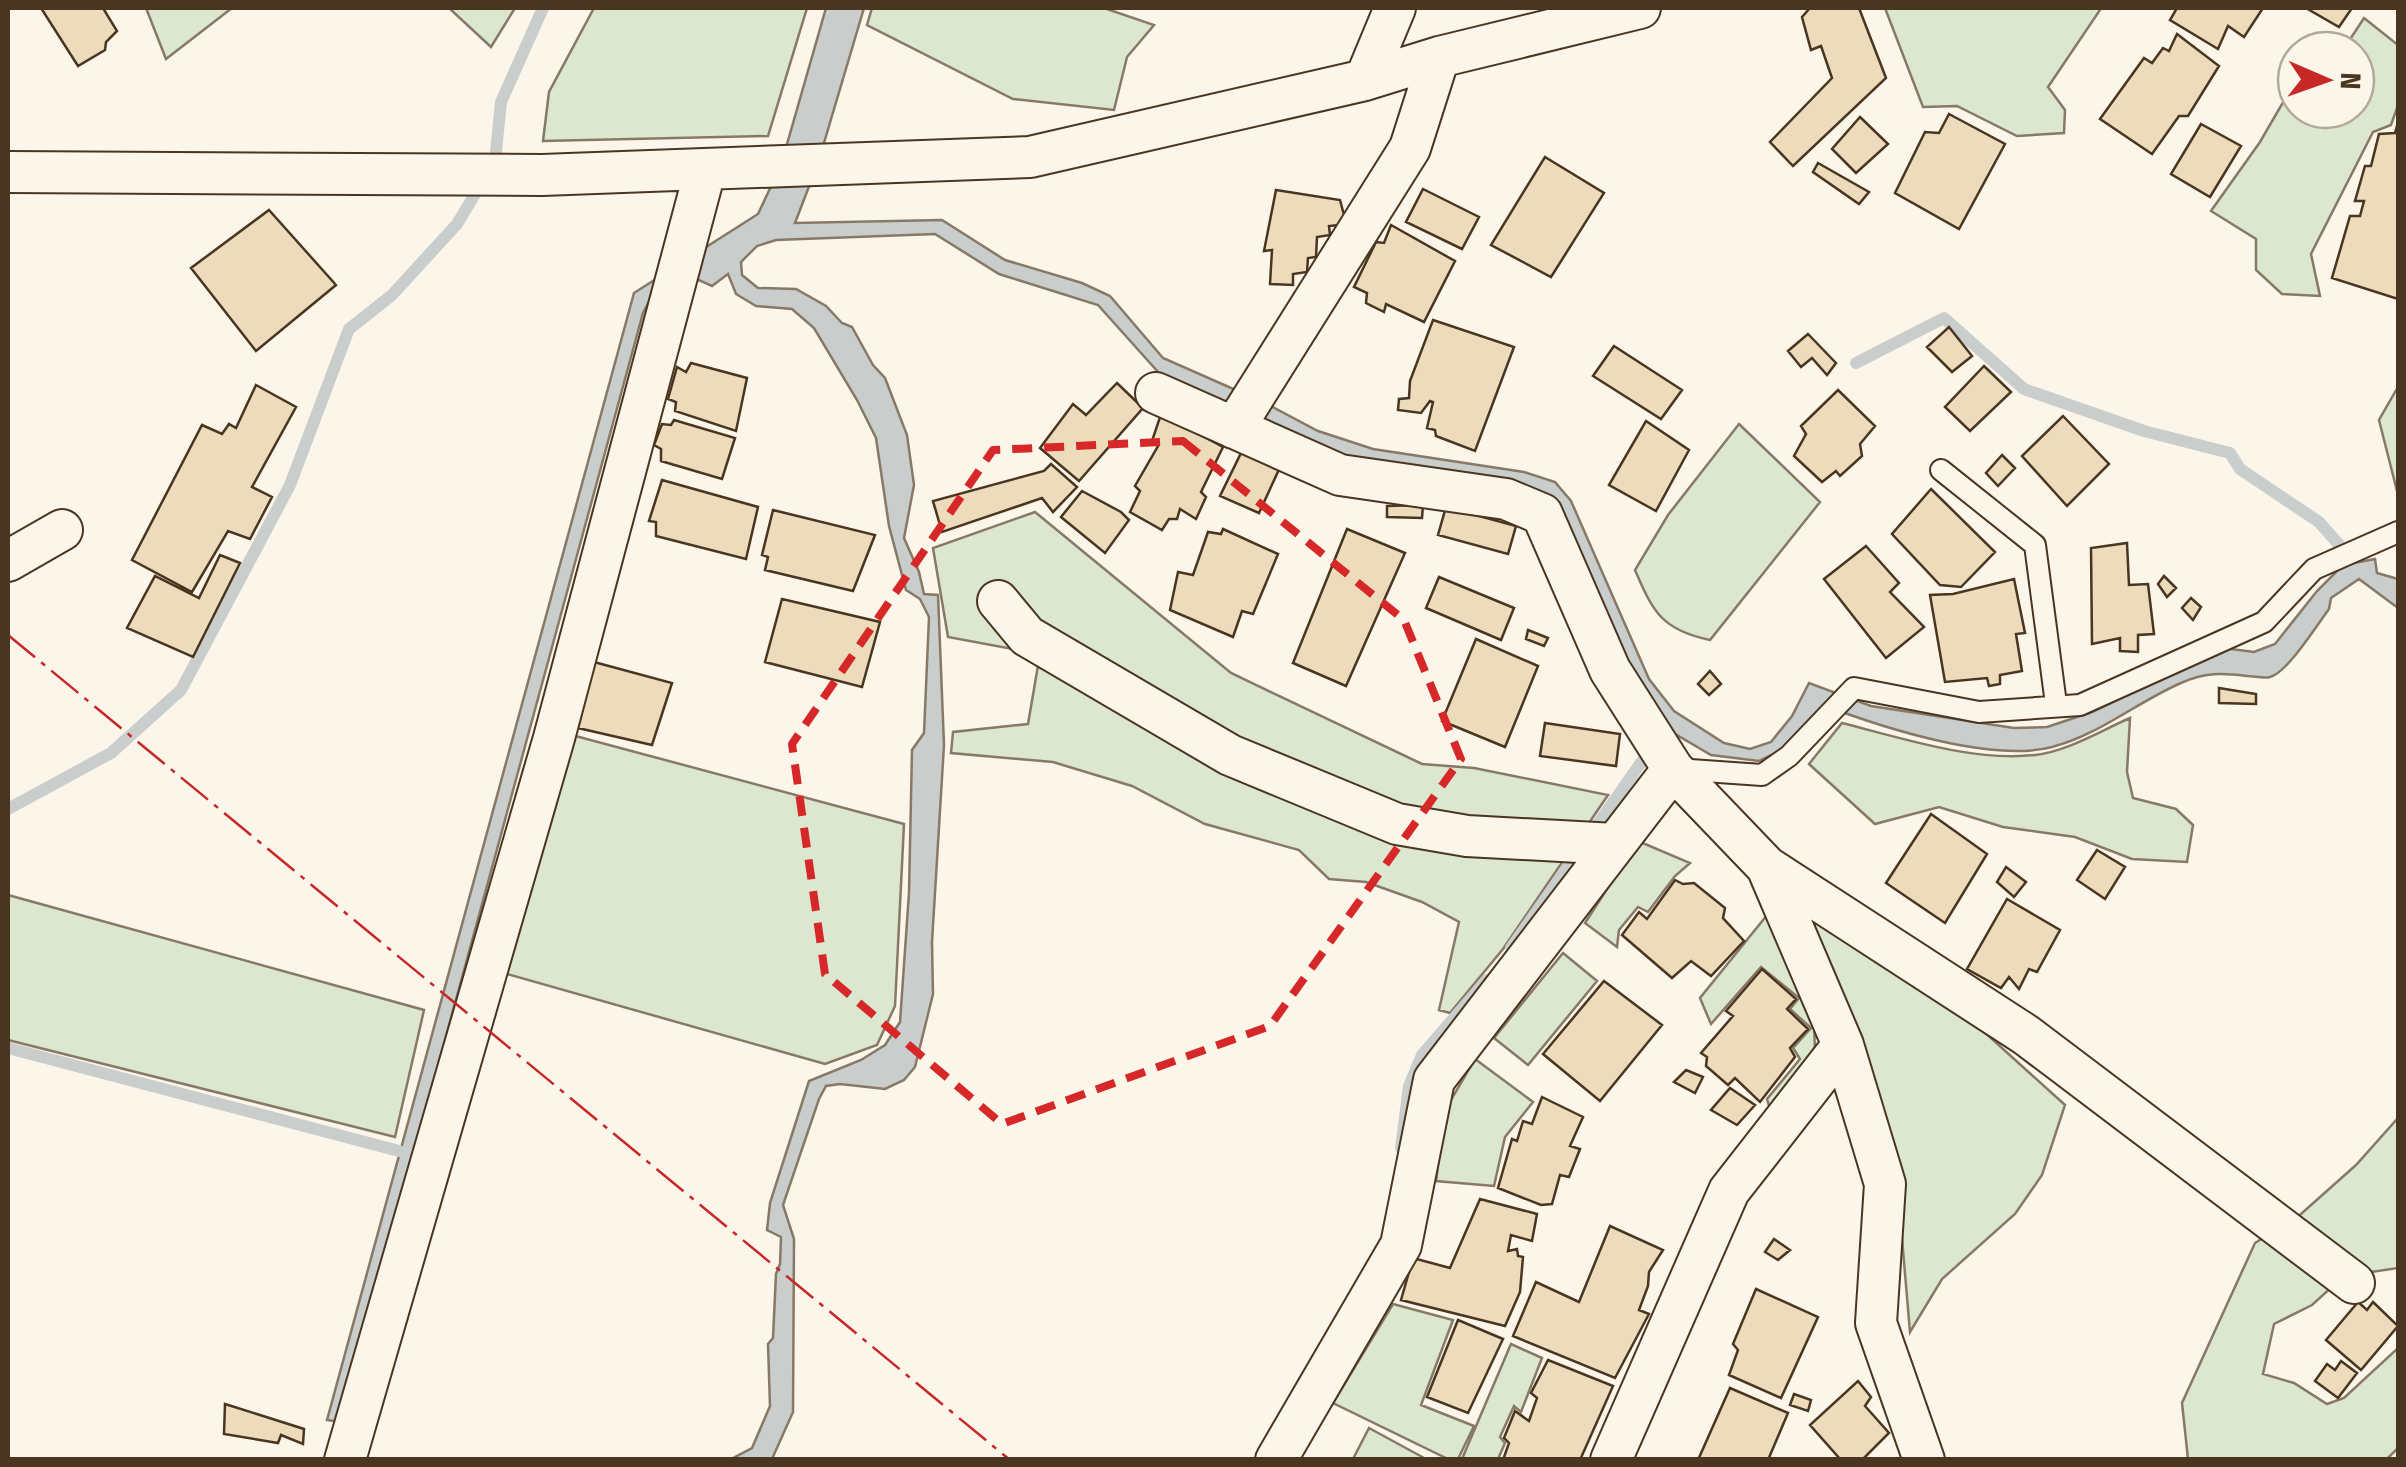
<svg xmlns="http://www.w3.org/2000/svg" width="2406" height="1467" viewBox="0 0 2406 1467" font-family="'Fira Sans Condensed',sans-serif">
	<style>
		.green { fill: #dce7d0; stroke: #887966; stroke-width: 2.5 }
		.water { fill: #c9cecd; stroke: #887966; stroke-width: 2.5 }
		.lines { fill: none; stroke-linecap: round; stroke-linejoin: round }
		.stream { stroke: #c9cecd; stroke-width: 12 }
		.building { fill: #ecdcbc; stroke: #4a3520; stroke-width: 2.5 }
		.service-casing { stroke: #4a3520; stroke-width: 24 }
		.minor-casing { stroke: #4a3520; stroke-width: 44 }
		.service { stroke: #fbf6e9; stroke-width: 20 }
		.minor { stroke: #fbf6e9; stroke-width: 40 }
		.power { stroke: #c62828; stroke-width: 2.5; stroke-dasharray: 35 8 5 8; stroke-linecap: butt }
		.marked { fill: none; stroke: #d62828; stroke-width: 8; stroke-dasharray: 20 12; stroke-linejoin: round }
	</style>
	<rect width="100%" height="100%" fill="#fbf6e9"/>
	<path class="green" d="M146,8H232L166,59Z
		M449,8H515L491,47Z
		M594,8H807L768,136L543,141L549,92Z
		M872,8H1104L1154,25L1127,57L1114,110L1013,99L867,25Z
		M1885,8H2099L2100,10L2048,87L2065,110L2064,133L2017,136L1957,106L1923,107Z
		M2364,18L2398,45V105L2391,125L2373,132L2311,254L2320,296L2282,294L2256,270V239L2211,211L2260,142L2296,80V110H2356V50H2343Z
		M2398,387V495L2379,420Z
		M1739,424L1820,502L1710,640C1662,630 1653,612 1635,570L1668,515Z
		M1035,512L1231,673L1422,764L1474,768L1608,795L1503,949L1450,1013L1439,1010L1459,922L1422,902L1366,882L1329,879L1299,850L1205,824L1132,786L1053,762L951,753L953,732L1028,724L1040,654L948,637L933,548Z
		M2130,718L2127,772L2133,798L2176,809L2193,825L2187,862L2132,859L2075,837L2003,827L1939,807L1875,824L1809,764L1842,723C1901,738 1974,762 2035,755C2068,751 2100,731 2130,718Z
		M568,734L904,824L895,1006L877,1045L825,1064L507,974Z
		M1638,841L1690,863L1675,876L1648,912L1638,907L1619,930L1617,947L1585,923Z
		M8,895L424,1010L395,1137L8,1040Z
		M1772,909L1814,1019L1815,1054L1770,1109L1767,1099L1800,1059L1793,1048L1811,1028L1790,1009L1799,998L1761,967L1711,1024L1700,998Z
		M1824,918L1950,1001L2065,1105L2042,1175L2015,1214L1942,1279L1910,1332L1897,1180L1805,924Z
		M1563,953L1597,981L1528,1065L1494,1038Z
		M1475,1059L1533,1102L1505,1137L1494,1186L1436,1181L1445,1110Z
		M2398,1118V1268L2344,1276L2312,1305L2274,1324L2263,1374L2294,1383L2327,1404L2344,1398L2398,1348V1448L2387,1459H2188L2182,1403L2255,1243L2301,1214L2356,1165Z
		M1393,1304L1453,1320L1421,1405L1474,1426L1458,1459H1448L1333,1403Z
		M1511,1344L1542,1358L1521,1412L1514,1406L1500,1437L1505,1443L1498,1459H1462Z
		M1369,1428L1426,1459H1353Z"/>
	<path class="water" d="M826,8H864L818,163L795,223L942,220L1005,260L1082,283L1110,296L1163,358L1265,403L1318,431L1373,449L1524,472L1555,482L1571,501L1649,679L1674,711L1724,743L1750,749L1771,742L1792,716L1809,683L1871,706L2014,728L2047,727L2092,712L2224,648L2254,652L2275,644L2317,591L2343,565L2375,559L2377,573L2398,579V608L2359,579L2331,598L2329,609C2317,625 2287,673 2270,677C2264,679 2254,676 2247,676C2222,673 2205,672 2181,683C2137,702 2099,735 2052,747C1991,763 1881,727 1823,705L1784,749L1759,761L1711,755L1665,728L1639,693L1560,517L1338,458L1159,373L1098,305L999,274L935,234L776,240L757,246L741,262L742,275L758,288L796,289L826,306L842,323L852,327L873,365L885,378L907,435L914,485L904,538L919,572L924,594L938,595L944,745L932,942L933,994L915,1067L904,1080L885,1089L840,1084L826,1086L819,1099L783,1205L794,1239L793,1412L772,1459H718H731L752,1448L770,1406L768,1344L773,1338L776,1274L780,1264L781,1237L767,1230L770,1203L809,1081L861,1060L885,1045L900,1022L909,893L912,750L924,733L929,617L920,599L906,590L889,526L876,438L857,400L814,328L792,309L756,306L736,294L728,274L712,286L699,280L650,300L643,313L341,1422L327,1420L634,293L758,214L781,165Z"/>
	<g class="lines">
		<path class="stream" d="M1856,363L1944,318L2024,389L2144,431L2230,453L2240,469L2319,522L2350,557
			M8,809L111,753L181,690L290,485L349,329L392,295L457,224L495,161L501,102L543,8
			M1511,948L1652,747
			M8,1048L399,1151
			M1401,1148L1409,1086L1422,1055L1487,980"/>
	</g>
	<path class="building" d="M41,8H103L117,31L106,42L105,50L78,66Z
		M1810,8H1859L1886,78L1793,166L1770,142L1832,78L1821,46L1811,50L1802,17Z
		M2177,8H2263L2244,37L2228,26L2218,49L2170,20Z
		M2306,8H2352L2339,27Z
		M2177,34L2219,66L2188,116H2179L2152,154L2100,119L2144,58L2152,63L2163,48L2169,51Z
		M1949,114L2005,144L1959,229L1895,193L1925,132L1939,133Z
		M1860,117L1888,144L1856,173L1832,149Z
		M2398,122V299L2332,278L2350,216H2360L2364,201H2355L2365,166H2371L2379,134L2395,133Z
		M2201,124L2241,146L2210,197L2171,174Z
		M1545,157L1604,193L1551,277L1491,245Z
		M1818,163L1869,192L1859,204L1813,172Z
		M1423,189L1479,217L1462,249L1406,222Z
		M1276,190L1340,200L1344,215L1339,225L1329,226L1330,235L1317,237L1316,257L1308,258L1307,272L1293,274V285L1270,284L1272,250L1264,251Z
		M269,210L336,285L256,351L191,268Z
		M1391,225L1455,261L1424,322L1386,304L1384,312L1366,303L1367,293L1354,287L1376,242L1384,243Z
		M1433,320L1514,347L1475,451L1436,436L1435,430L1427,428L1433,402L1430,401L1421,413L1398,410L1399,399L1409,398L1410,381Z
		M1949,327L1972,356L1952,372L1927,347Z
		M1808,334L1836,363L1827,375L1812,358L1801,367L1788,351Z
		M1614,346L1682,390L1661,419L1593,376Z
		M691,363L747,378L736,431L675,411L676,402L668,399L677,367L686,372Z
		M1984,366L2011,392L1970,431L1945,407Z
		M1117,383L1143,408L1079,481L1040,448L1073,404L1086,415Z
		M256,385L296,407L252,487L272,497L250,539L228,531L192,592L132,560L202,425L222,434L229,424L236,428Z
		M1838,390L1875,426L1860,444L1862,456L1840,476L1836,471L1822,482L1794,456L1806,434L1801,426Z
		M1161,414L1223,447L1201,492L1206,497L1196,519L1180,509L1177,519H1169L1162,530L1130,512L1140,491L1135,486L1158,446L1152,441Z
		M2063,416L2109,464L2067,506L2022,456Z
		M674,420L735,438L722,479L661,461V449L654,445L662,424L671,425Z
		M1646,421L1689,450L1656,511L1609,485Z
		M1244,447L1281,465L1259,513L1220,496Z
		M2002,455L2015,468L1998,486L1986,473Z
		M1051,464L1077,487L1053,512L1042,498L942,532L933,501L1044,471Z
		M662,480L758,507L746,559L656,536V522L649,521Z
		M1931,489L1995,552L1961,587L1940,585L1892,534Z
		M1082,491L1121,512L1129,520L1105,553L1061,517Z
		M1423,505L1422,518L1387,517V506Z
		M1446,507L1516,526L1508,554L1438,535Z
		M773,510L875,535L853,591L765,570L768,557L762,555Z
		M1223,529L1278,554L1253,614L1242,611L1233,637L1170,610L1178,572L1193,575L1208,532L1221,534Z
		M1347,529L1405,553L1346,686L1293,663Z
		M2127,543L2129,585L2148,584L2154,634L2138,635V652L2120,651V638L2092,644L2091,548Z
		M1866,546L1899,583L1890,592L1924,627L1886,658L1824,579Z
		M220,555L240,563L193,657L127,628L155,576L199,598Z
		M2164,576L2176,588L2167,597L2158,584Z
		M1439,577L1514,608L1501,640L1426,608Z
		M2014,579L2025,633L2016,634L2022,671L2000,675V684L1989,686L1987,678L1945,682L1930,595L1953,594Z
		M2191,598L2201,607L2193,620L2182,608Z
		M782,599L880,622L862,687L765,662Z
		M1528,630L1548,638L1544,646L1526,639Z
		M1476,639L1538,666L1505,747L1442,721Z
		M594,662L672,683L652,745L578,728Z
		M1710,671L1721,684L1709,695L1698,684Z
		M2219,688L2256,694V704L2219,703Z
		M1545,723L1620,734L1616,766L1540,756Z
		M1931,814L1987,854L1945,923L1886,883Z
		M2097,850L2125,867L2105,899L2077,880Z
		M2006,867L2026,882L2014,897L1997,882Z
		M1675,880L1683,884L1694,883L1725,908L1723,918L1744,941L1711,976L1691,961L1672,978L1622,935L1639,912L1647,919Z
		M2007,899L2060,930L2037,972L2029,969L2019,989L2009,977L2001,988L1967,969Z
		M1762,969L1796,999L1787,1009L1808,1029L1790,1048L1795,1057L1760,1102L1735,1078L1728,1085L1706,1066L1707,1057L1701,1053L1733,1016L1726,1011Z
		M1604,981L1662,1025L1600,1101L1543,1054Z
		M1686,1070L1703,1077L1695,1093L1674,1082Z
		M1730,1088L1755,1105L1737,1125L1711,1110Z
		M1542,1097L1583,1117L1570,1146L1580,1149L1569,1177L1560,1175L1552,1204L1541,1205L1498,1188L1512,1139L1517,1141L1523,1121L1532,1124Z
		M1480,1199L1537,1214L1532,1241L1511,1235L1508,1251L1517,1249L1518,1256L1523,1257L1520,1292L1505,1326L1401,1300L1413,1258L1450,1268Z
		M1610,1226L1663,1250L1649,1272L1648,1286L1639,1310L1649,1314L1615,1378L1513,1336L1536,1282L1579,1302Z
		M1774,1239L1790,1250L1778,1260L1765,1252Z
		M1756,1289L1818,1317L1781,1398L1729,1375L1738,1350L1733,1344Z
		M2358,1302L2367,1310L2373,1302L2398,1326L2361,1370L2326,1340Z
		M1458,1320L1503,1339L1468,1413L1427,1397Z
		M1548,1360L1613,1386L1580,1460H1503L1509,1443L1504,1438L1515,1411L1529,1421L1537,1398L1531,1393Z
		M2341,1361L2357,1373L2338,1398L2315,1381L2327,1364L2335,1370Z
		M1858,1381L1871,1397L1865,1406L1889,1433L1862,1460H1841L1810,1425Z
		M1730,1388L1788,1413L1768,1460H1698Z
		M1794,1394L1811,1400L1808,1411L1790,1405Z
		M225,1404L304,1429L303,1444L281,1435L278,1443L224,1434Z"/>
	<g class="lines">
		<defs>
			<path id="service" d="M1941,470L2035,545L2056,704
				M1676,769L1762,775L1789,756L1854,688L1979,712L2080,705L2264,622L2314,569L2398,532"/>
			<path id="minor" d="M1365,80L1395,8
				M8,172L542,175L1030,157L1365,80L1439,57L1640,8
				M1156,393L1340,475L1506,499L1542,514L1610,670L1673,769L1767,867L2026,1035L2354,1283
				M1234,428L1410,148L1439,57
				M8,561L62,530
				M998,601L1027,636L1230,755L1397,824L1467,836L1615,844
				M1767,867L1843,1045L1885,1184L1876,1323L1924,1460
				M345,1460L554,738L705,171
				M1276,1460L1401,1245L1434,1080L1673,769
				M1611,1460L1729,1191L1843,1045"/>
		</defs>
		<use href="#service" class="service-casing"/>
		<use href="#minor" class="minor-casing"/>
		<use href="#service" class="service"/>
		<use href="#minor" class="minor"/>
		<path class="power" d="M8,635L1010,1460"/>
	</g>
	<path class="marked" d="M1183,441L1404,620L1461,759L1270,1026L1002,1124L825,974L792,744L993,450Z"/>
	<rect width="2406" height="1467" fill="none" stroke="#4a3520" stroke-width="20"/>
	<g transform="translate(2326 80) rotate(92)"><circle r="48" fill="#fbf6e9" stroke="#b4a999" stroke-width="2.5"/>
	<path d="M0-8L18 38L0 25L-18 38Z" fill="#c62828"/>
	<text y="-15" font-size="28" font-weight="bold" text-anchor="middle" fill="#4a3520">N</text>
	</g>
</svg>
